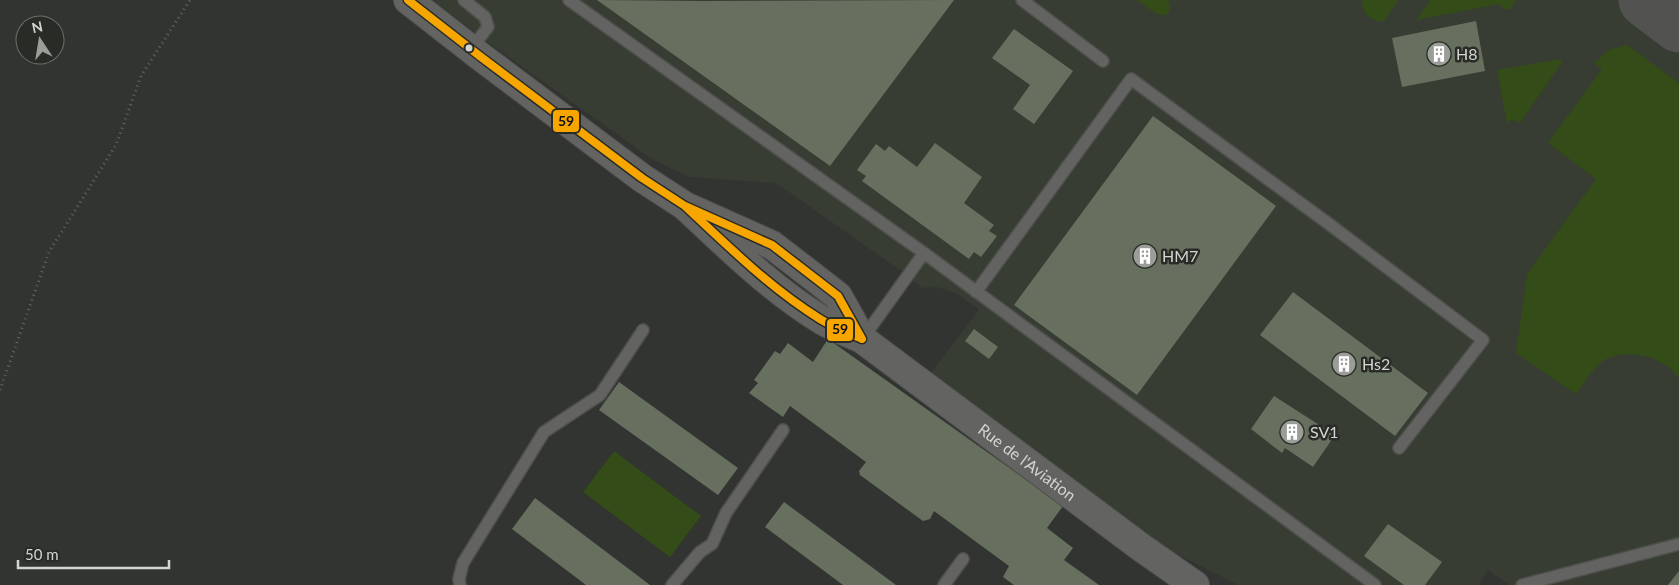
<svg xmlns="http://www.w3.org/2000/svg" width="1679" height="585" viewBox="0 0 1679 585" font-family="Lato,sans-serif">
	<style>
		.built { fill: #373d33 }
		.green { fill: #344c17 }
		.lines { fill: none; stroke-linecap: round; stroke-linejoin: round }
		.taxiway { stroke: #525350; stroke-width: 55 }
		.building { fill: #67705f }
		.lane-casing { stroke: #4f504e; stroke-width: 14 }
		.secondary-casing { stroke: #4f504e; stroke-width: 30 }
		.path { stroke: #656665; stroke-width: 3; stroke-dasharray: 1 4; stroke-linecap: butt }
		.lane { stroke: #636462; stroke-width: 11 }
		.secondary { stroke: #636462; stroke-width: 28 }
		.bus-1-casing { stroke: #282b26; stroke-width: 11 }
		.bus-1 { stroke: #f7a600; stroke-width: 8 }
		.bus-dot { fill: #d3d5d1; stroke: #282b26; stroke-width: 2 }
		.labels { text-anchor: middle; stroke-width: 5; stroke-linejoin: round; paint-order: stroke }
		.poi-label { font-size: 16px; fill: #d3d5d1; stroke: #282b26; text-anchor: start }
		.street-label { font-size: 16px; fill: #d3d5d1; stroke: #282b26 }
		.line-badge { stroke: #282b26; stroke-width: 2 }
		.pale-badge-label { font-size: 14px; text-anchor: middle; font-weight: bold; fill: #111 }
	</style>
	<rect width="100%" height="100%" fill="#323431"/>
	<path class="built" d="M433,0H1679V585H1509L1488,570L1478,585H1238L1173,552L930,374L979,310L956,293L937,287L922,288L907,275L776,183L690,177L655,161L493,46Z"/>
	<path class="green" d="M1137,0H1168C1171,7 1171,10 1166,15H1160L1155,13Z
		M1361,0H1399L1383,22C1369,21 1363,13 1361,0Z
		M1430,0H1516L1510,9L1506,10L1498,4L1416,20Z
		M1627,45L1679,83V378C1664,356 1626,347 1603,361C1596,365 1582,386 1576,394L1516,353L1527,274L1596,179L1548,143L1602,69L1594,63L1609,50Z
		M1560,59L1562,62L1520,123L1512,119L1507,123L1497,70Z
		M614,451L701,516L670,557L583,492Z"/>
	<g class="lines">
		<path class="taxiway" d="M1646,0L1679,25"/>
	</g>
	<path class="building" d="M597,0L701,1L954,0L830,166Z
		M1476,21L1485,71L1402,87L1392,38Z
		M1014,29L1073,71L1034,124L1013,109L1030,85L992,58Z
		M1153,116L1276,206L1137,395L1014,305Z
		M935,143L982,177L964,203L994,225L989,231L997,236L981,257L974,252L969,259L862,181L866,176L857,170L876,144L885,151L889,146L917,167Z
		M1293,292L1428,393L1395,436L1260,335Z
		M974,329L998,347L989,359L965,341Z
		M828,339L1063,506L1047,528L1073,548L1064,560L1099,585H1014L1003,577L1009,566L934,511L930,519L923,521L860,475L859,471L866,462L790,406L783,417L749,393L758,383L754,380L775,351L780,354L788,343L813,362Z
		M619,382L738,468L718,495L599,410Z
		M1274,396L1335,435L1313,467L1285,448L1282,453L1251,429Z
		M535,498L650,585H586L512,529Z
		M784,502L896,585H843L765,527Z
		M1388,524L1442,562L1425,585H1404L1364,556Z
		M1679,571V585H1668Z"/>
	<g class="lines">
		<defs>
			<path id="lane" d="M464,0L485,17L488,27L471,49
				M569,0L924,253L1375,585
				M1022,0L1103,61
				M976,292L1131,79L1329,224L1483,340L1399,448
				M863,338L924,253
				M460,585L459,579L463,563L544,432L600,395L643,330
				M672,585L700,552L712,544L726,513L783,430
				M944,585L963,559
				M1522,585L1679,544"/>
			<g id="secondary">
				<path d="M408,0L481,57L642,178L685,206L772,245L838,296L862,339C848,333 833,327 820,319C770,288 728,246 685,206"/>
				<path id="s1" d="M862,339L1142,548L1195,585"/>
			</g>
		</defs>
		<use href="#lane" class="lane-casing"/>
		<use href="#secondary" class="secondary-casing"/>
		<path class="path" d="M0,390L49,252L116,145L141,76L190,0"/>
		<use href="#lane" class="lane"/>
		<use href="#secondary" class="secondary"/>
		<defs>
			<path id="bus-1" d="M408,0L481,57L642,178L685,206L772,245L838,296L862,339C848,333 833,327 820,319C770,288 728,246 685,206"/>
		</defs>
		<use href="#bus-1" class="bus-1-casing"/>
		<use href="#bus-1" class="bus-1"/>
	</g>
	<defs>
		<symbol id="building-disc" viewBox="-11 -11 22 22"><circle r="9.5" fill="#9b9d99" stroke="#282b26"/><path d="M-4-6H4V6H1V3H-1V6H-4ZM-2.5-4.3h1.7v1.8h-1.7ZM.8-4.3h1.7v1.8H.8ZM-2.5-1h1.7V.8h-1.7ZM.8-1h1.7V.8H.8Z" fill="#fff"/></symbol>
	</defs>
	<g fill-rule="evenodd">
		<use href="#building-disc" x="1425" y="40" width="28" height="28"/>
		<use href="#building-disc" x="1131" y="242" width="28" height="28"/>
		<use href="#building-disc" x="1330" y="350" width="28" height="28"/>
		<use href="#building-disc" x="1278" y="418" width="28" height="28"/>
	</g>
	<circle class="bus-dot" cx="469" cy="48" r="4.5"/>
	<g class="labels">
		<g class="poi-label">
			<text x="1456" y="60">H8</text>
			<text x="1162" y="262">HM7</text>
			<text x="1362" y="370">Hs2</text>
			<text x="1310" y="438">SV1</text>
		</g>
		<g class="street-label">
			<text dy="6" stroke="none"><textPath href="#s1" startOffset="206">Rue de l'Aviation</textPath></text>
		</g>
	</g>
	<g class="line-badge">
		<rect x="552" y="109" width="28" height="24" rx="5" fill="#f7a600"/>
		<rect x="826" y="318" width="28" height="24" rx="5" fill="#f7a600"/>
	</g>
	<g class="pale-badge-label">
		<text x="566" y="126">59</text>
		<text x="840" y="334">59</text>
	</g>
	<g transform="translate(40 40) rotate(348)"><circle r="24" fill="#282b26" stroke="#6c6f6a"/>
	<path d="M0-4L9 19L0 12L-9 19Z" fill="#9b9d99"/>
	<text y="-8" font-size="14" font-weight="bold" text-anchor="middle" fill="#d3d5d1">N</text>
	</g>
	<path d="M18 560v8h151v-8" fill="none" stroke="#d3d5d1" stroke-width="2.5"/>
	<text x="25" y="560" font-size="15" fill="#d3d5d1" stroke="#282b26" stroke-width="4" paint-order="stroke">50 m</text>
</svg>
